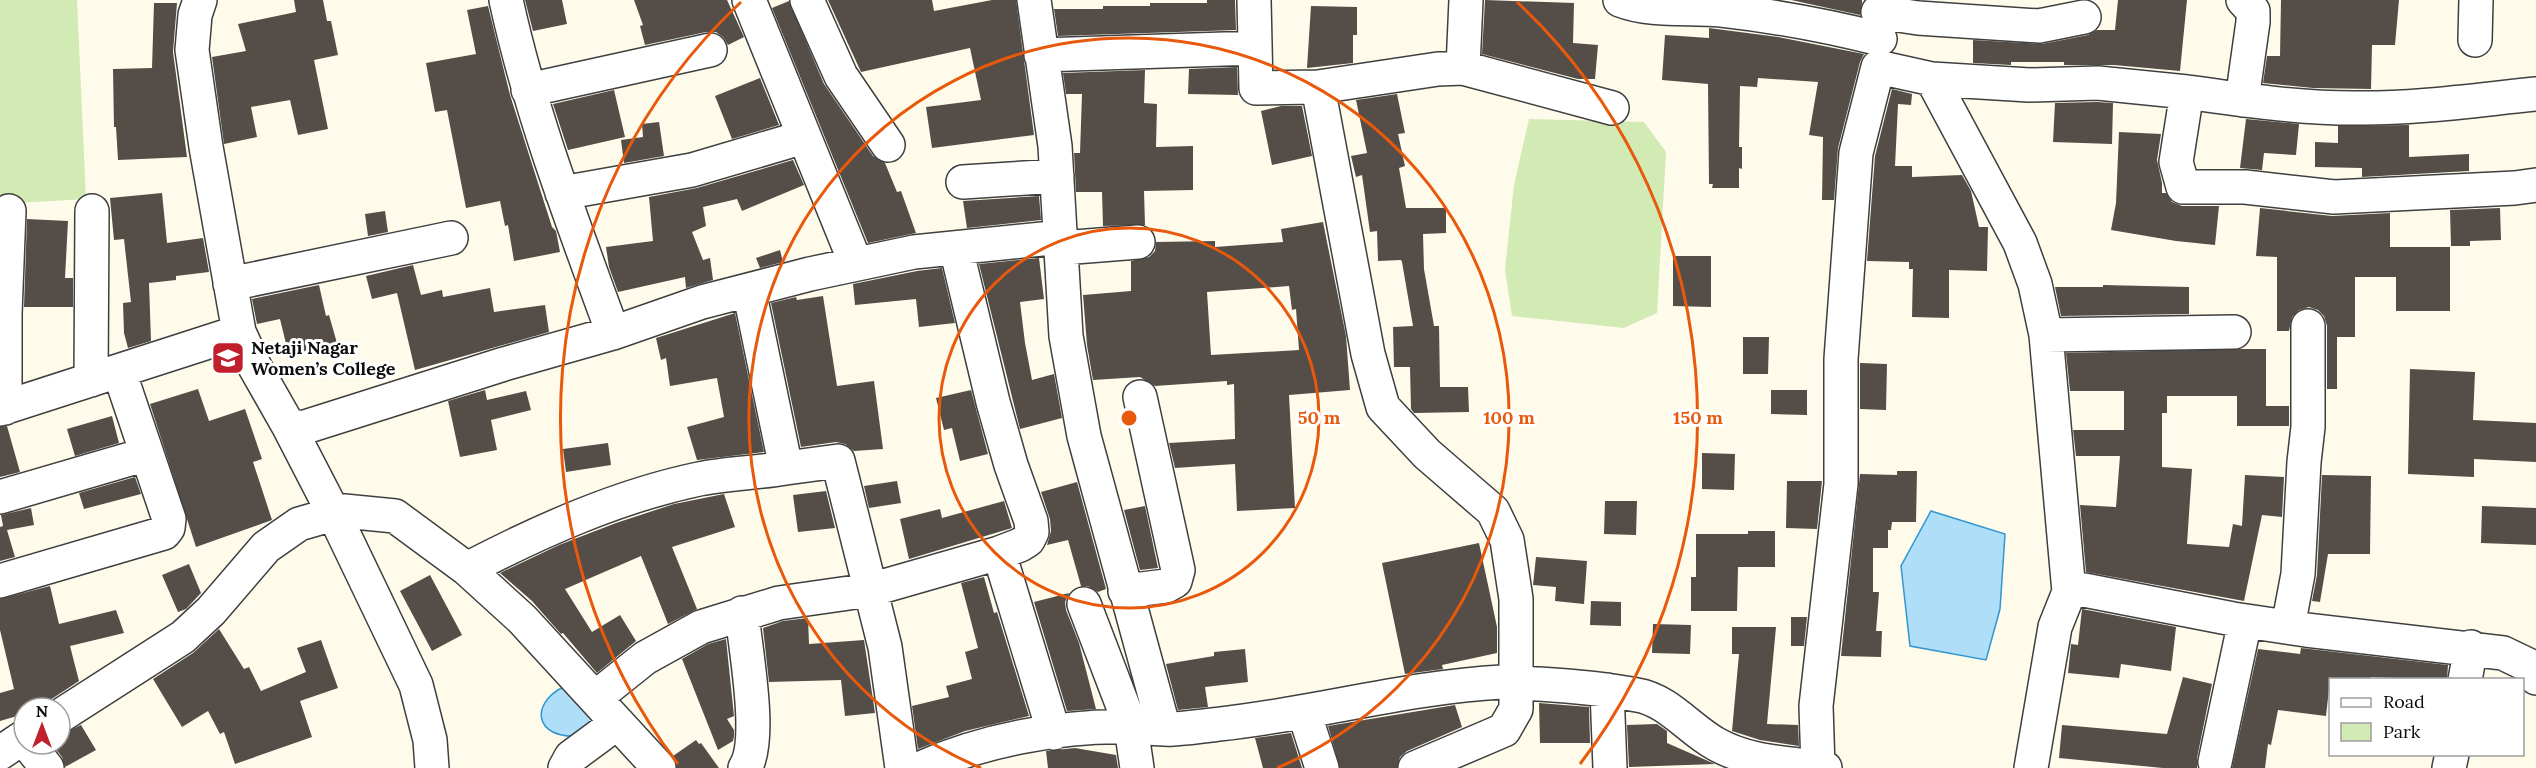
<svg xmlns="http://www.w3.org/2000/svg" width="2536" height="768" viewBox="0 0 2536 768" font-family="Lora,serif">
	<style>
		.green { fill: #d2eab4 }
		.water { fill: #aedef8; stroke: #3396d1; stroke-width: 1.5 }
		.building { fill: #554d48; fill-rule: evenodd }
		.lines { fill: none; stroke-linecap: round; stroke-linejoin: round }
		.minor-casing { stroke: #3f3f3f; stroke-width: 36 }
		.minor { stroke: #fff; stroke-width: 33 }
		.ring { fill: none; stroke: #e8590c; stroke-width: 3 }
		.labels { text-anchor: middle; stroke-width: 6; stroke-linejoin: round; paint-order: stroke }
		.poi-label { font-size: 18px; font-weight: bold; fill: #0c0c0c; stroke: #fff; text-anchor: start }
		.centre { fill: #e8590c; stroke: #fff; stroke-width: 3 }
		.ring-label { font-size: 18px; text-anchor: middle; font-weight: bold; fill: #e8590c; stroke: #fff; stroke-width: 6; stroke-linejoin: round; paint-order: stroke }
	</style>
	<rect width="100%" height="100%" fill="#fffbeb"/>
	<path class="green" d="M0,0H77L86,199L0,204Z
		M1529,119L1644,122L1666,152L1657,313L1624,328L1512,316L1505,270L1514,185Z"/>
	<path class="water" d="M1931,511L2005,534L2000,609L1986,660L1910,646L1901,566Z
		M563,687L594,709L592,722L576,736C536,738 529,705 563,687Z"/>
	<path class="building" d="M294,0H323L327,21H331L338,55L314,60L328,129L298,135L290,100L251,107L257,137L224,144L212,57L246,51L238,24L296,12Z
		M525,0H562L567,24L533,31Z
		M634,0H727L744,37L728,45L723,37L716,32H706L645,45L640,26L643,25Z
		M828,0H932L934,11L992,0H1016L1034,135L932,148L926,107L981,100L970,48L861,72Z
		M1207,0H1235L1236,30L1058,36L1054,9H1103V6H1150V3H1207Z
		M1485,0L1574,3L1573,43L1598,45L1595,79H1578L1482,54Z
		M1791,0H1862V3L1860,15Z
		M2118,0H2187L2180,71L2114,65H2064V62H2011V65L1973,63V40L2042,44L2088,35L2097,30H2115Z
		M2281,0H2399L2395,45H2372L2371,89L2313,88L2263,83L2267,56H2280Z
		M789,1L824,84L873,156L885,163L897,192L901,191L916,233L868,243L772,8Z
		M154,3H177L173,52L187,157L118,160L116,127H114L113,69L152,68Z
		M488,6L510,95L552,227L556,231L560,252L514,261L508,225L505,226L500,201L466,208L447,110L435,112L426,63L476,54L467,10Z
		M1311,6L1357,7V35H1353V63L1307,68Z
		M1709,28L1778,37L1864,54L1860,62L1838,148L1834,200H1822L1823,137L1809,135L1818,82L1758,78L1757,87L1740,86L1739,147H1742V169L1739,168V188H1712L1713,184H1709L1708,84L1662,80L1665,35L1709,38Z
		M1237,67L1238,95L1188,94L1189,69Z
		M1145,70L1144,103L1157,104L1156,147L1193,146V190L1144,191L1145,225L1103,226L1102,192H1076L1074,153H1080L1082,94H1066L1063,73Z
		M760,78L779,125L732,139L715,96Z
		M1892,89L1912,94L1911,105L1898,104L1895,166H1912V177L1962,175L1971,191L1979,227H1988L1987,271L1949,270V318L1912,317L1913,269H1909V262L1867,261L1875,156Z
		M614,90L625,137L568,150L553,104Z
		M1397,94L1405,133L1398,134L1405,166L1399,168L1406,208H1446V233L1423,234L1424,269L1434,326H1439L1440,387H1468L1469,412L1414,413L1411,409L1410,367H1394L1393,327L1413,326L1402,262L1401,260L1378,261L1377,231L1370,232L1362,175L1356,177L1351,156L1367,153L1356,100Z
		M2097,102L2113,103L2112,144L2053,142L2055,103Z
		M1281,106H1302L1312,156L1272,165L1261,111Z
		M2246,119L2299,124L2296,155L2264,153L2262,170L2240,168Z
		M659,122L664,156L624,163L621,140L643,137L642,124Z
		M2409,125V157L2469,154V171L2362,177V168L2315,167V142L2338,143V126Z
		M2119,132L2161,134L2157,160L2162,183V193H2166L2172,202L2182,206H2219L2215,245L2176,241L2111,230L2116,203Z
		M793,160L804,185L742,211L737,199L703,207L706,226L692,232L703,260L710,258L713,280L686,288L685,277L618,292L609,267L606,247L653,241L649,197L697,188Z
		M162,193L167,243L203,238L209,272L176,276V280L149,283L151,341L128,348L124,333L123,303L131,302L124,239L114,240L110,198Z
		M1039,196L1041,220L967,228L963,201Z
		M2260,208L2332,216L2390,213V247H2450V311H2396V277H2355V337H2337V389H2327V326L2324,316L2318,310L2309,307L2299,310L2292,317L2289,331H2277V257L2256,256Z
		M2500,208L2501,240L2470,241V246H2451L2450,210Z
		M385,211L388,232L368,236L365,214Z
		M27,219L68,221L65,278H73V307H24Z
		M1323,222L1346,336L1350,390L1289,395L1295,508L1237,511L1235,464L1175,468L1169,443L1235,439L1234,384L1227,385V381L1155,386L1140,377L1093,380L1087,345L1083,295L1131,291V261L1149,257L1155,251L1156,242L1215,241V247L1283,242L1281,229ZM1289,286L1292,310L1296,309L1299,350L1211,355L1207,292Z
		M780,250L783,262L760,268L756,258Z
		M1673,256H1711V307L1673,306Z
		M1039,258L1044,299L1020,302L1025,343L1032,380L1054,374L1062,418L1020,429L979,264Z
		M413,265L421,295L442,290L443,297L490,288L494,312L545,305L549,332L415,370L397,293L372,299L366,276Z
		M942,268L955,323L919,327L916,299L855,305L853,284L917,271Z
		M319,285L326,316L329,315L337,343L289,356L280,319L257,324L252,299Z
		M2103,285L2189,287V314L2061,316L2055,287H2103Z
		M823,296L837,386L874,381L883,449L854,451L845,444L836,442L801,447L771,303L796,297L797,300Z
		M735,313L764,452L697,460L687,427L724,417L717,378L670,386L666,358L661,360L656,338Z
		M1743,337H1769L1768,374H1743Z
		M2241,349H2266V406H2289V426H2237V396H2167V413H2162V467L2192,469L2187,544L2229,547L2233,524L2242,526L2245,475L2284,477L2282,517L2262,515L2244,601L2086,572L2080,505L2116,507L2120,456H2076L2073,430H2124V391H2070L2066,353Z
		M1860,363L1887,364L1886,410L1860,409Z
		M2410,369L2475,372L2473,420L2536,423V462L2474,459V477L2408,474Z
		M198,389L209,421L245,409L262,459L253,462L272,520L196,547L150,404Z
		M485,390L487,400L526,391L531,410L491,420L497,450L460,457L448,401Z
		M971,390L988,454L960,461L952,428L944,430L936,398Z
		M1771,390H1807V415L1771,414Z
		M112,416L119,443L75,456L67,429Z
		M7,426L20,472L0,477V427Z
		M608,443L611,465L566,472L563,449Z
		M1702,453L1735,454L1734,490L1702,489Z
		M1897,471H1917L1916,522H1892L1891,530H1888V548H1873V592H1879L1876,631H1882L1881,657L1841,656L1860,474L1897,475Z
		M2322,475L2371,476L2370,554H2328L2320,602L2312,601L2317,575Z
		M135,477L141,494L84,509L79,493Z
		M897,481L901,503L869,508L864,486Z
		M1787,481H1822L1817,529L1786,528Z
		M1077,482L1106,589L1098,592L1088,586H1081L1068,540L1047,545L1051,531L1050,519L1041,492Z
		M826,491L835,528L798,532L793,495Z
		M724,494L735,527L672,547L697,609L668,624L641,556L565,589L592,632L620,615L636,641L597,673L563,633L561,634L532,601L500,573L559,545L616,523L674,504Z
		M1004,501L1012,528L909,559L900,519L940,509L942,518Z
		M1605,501H1637L1636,535L1604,534Z
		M1145,506L1158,568L1140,570L1124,510Z
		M2482,506L2536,508V545L2481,543Z
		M31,508L34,525L7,530L15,557L0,561V527L3,526L1,515Z
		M1748,531H1775V567H1738L1737,611H1691V577H1696V534H1748Z
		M1479,543L1497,627V653L1442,665L1443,669L1405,674L1382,563Z
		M1536,557L1587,561L1584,604L1555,601L1556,587L1533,585Z
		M189,564L201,593L186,609L178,612L162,575Z
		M430,575L462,635L432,651L400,591Z
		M984,577L994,613L997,612L1029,716L965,731L918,749L912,706L949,697L946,686L972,679L965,652L978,648L961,583Z
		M50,586L59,624L116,610L124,633L70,646L79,681L50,700L43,708H24V714L0,721V693L14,689L0,630V599Z
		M1069,593L1065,602L1066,610L1079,643L1096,709L1067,711L1034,602Z
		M1591,601L1621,602V626L1590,625Z
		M2082,609L2176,627L2171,671L2121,664L2119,678L2068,673L2071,644L2078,645Z
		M1791,617H1807L1804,646H1791Z
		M808,618L809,644L864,640L875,713L845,716L841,680L769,682L763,628L783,621Z
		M1653,624L1691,625L1690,654L1652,653Z
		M1732,627H1776L1767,724L1798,725L1799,746L1760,740L1732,731L1739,654H1732Z
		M219,629L244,669L249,667L261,691L306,672L297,648L321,640L338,688L300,701L312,737L235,764L224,732L220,734L208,711L182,727L153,679L193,653Z
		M726,639L734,716L727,719L734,730V736L733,741L718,750L682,659L708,644Z
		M2301,648L2448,665L2447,680L2371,677V680H2330L2326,716L2278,710L2271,745L2268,744L2265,768H2232L2258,649L2300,654Z
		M1245,649L1248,682L1205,687L1208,707L1178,710L1166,664L1214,656V652Z
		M2183,677L2212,684L2197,758V768H2163L2059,758L2062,725L2167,734Z
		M1539,703L1589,707L1590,743H1540Z
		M1455,705L1462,727L1407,751L1400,757L1397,768H1340L1328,726Z
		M1657,724L1667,731V743L1715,764L1629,767L1627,725Z
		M81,725L96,750L65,767L62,757L52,744H60V735Z
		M1291,733L1302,768H1263L1255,738Z
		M696,740L699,744L701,743L719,768H677L673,756Z
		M1075,748L1116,755L1118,768H1048L1046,751Z"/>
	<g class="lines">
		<defs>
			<path id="minor" d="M200,0L195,15L192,50L206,147L239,332L255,367L288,425L302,428L504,364L613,333L702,302L810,274L914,252L1062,237
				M506,0C531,115 573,223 613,333
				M749,0L856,264
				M807,0L841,76L888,145
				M1034,0L1055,146L1066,336L1084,436L1164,729
				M1254,0L1256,88L1318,87L1368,354L1383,407L1427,454L1493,511L1507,540L1516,599V709L1504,730L1415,768
				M1620,0C1651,12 1688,7 1721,10C1775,16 1828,26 1880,39
				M1878,12L1918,18L2039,26L2084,17
				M2475,40L2476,0
				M1041,55L1255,48
				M1463,68L1466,0
				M1932,79L2020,243L2035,284L2046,335L2069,592
				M1318,87L1438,69L1463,68L1612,108
				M528,90L710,50
				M2187,92C2243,100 2298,108 2354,108C2415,109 2476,100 2536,94
				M2242,100L2253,22V11L2243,0
				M963,182L1057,176
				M562,193L692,170L804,137
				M1062,248L1138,242
				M230,284L451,238
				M749,290L786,468L838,461L885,647L902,768
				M2046,335L2234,332
				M91,380L92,211
				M5,408V314L9,211
				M0,409L239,332
				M288,425L334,514L416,685L430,740L432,768
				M0,497L147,454
				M999,553L1054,733
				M467,569C540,531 618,496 699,479C728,473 757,473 786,468
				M0,581L164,533L168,528L169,519L119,371
				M1125,591L1166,586L1175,581L1178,570L1140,397
				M1084,604L1131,727L1137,768
				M742,613C745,648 763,740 745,768
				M2288,627L2298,574L2304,462L2308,427V326
				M2465,680L2471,647
				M1607,690L1610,768
				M595,698L645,658L701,627L779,603L870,590L999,553L1020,545L1028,540L1032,532L1031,521L1011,465L993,402L956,248
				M1304,712L1322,768
				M60,716L183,637L211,611L266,547L299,524L344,511L395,516L467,569L522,619L659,768
				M28,744L47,768
				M0,753L24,737
				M2215,762L2245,621
				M1818,767L1816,706L1841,484V359L1856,153L1878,67L1932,79L2029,85L2098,83L2187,92L2176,162L2183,187H2245L2334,197L2515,188L2536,185
				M565,768L571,757L617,723
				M921,768C983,740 1063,725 1131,727C1145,727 1159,730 1173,729C1189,728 1204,726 1220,724C1314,714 1407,687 1502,682C1515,681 1527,684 1539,684C1572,686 1605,689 1637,695C1668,700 1690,730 1716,744C1750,763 1788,763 1825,768
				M2031,768L2055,627L2069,592L2084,590L2233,619L2306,630L2503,653L2528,665L2536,678
				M2449,768L2452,754"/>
		</defs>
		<use href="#minor" class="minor-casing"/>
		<use href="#minor" class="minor"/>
	</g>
	<g class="ring">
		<circle cx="1129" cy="418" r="190"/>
		<path d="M981 768A380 380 0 1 1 1277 768"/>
		<path d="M678 764A569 569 0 0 1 741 2M1517 2A569 569 0 0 1 1580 764"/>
	</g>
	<defs>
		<symbol id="university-square" viewBox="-11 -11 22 22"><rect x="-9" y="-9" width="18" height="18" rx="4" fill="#c0202c" stroke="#fff"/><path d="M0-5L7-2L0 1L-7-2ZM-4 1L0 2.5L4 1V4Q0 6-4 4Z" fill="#fff"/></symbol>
	</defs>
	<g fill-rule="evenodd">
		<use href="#university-square" x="209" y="339" width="38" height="38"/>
	</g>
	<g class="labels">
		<g class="poi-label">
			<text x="251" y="354">Netaji Nagar<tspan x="251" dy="21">Women’s College</tspan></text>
		</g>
	</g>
	<circle cx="1129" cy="418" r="9" class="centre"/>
	<g class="ring-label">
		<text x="1319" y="424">50 m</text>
		<text x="1509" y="424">100 m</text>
		<text x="1698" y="424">150 m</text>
	</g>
	<rect x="2329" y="678" width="195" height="78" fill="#ffffff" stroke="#9e9e9e" stroke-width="1.5"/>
	<rect x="2341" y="698" width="30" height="9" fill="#ffffff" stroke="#9e9e9e" stroke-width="1.5"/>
	<text x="2383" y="708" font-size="18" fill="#0c0c0c">Road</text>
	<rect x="2341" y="723" width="30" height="18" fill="#d2eab4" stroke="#9e9e9e" stroke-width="1.5"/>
	<text x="2383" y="738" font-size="18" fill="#0c0c0c">Park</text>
	<g transform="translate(42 726)"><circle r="28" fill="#ffffff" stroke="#9e9e9e" stroke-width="1.5"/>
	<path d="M0-4.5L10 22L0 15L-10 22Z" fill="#c0202c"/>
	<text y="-9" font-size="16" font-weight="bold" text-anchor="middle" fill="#0c0c0c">N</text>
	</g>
</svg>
